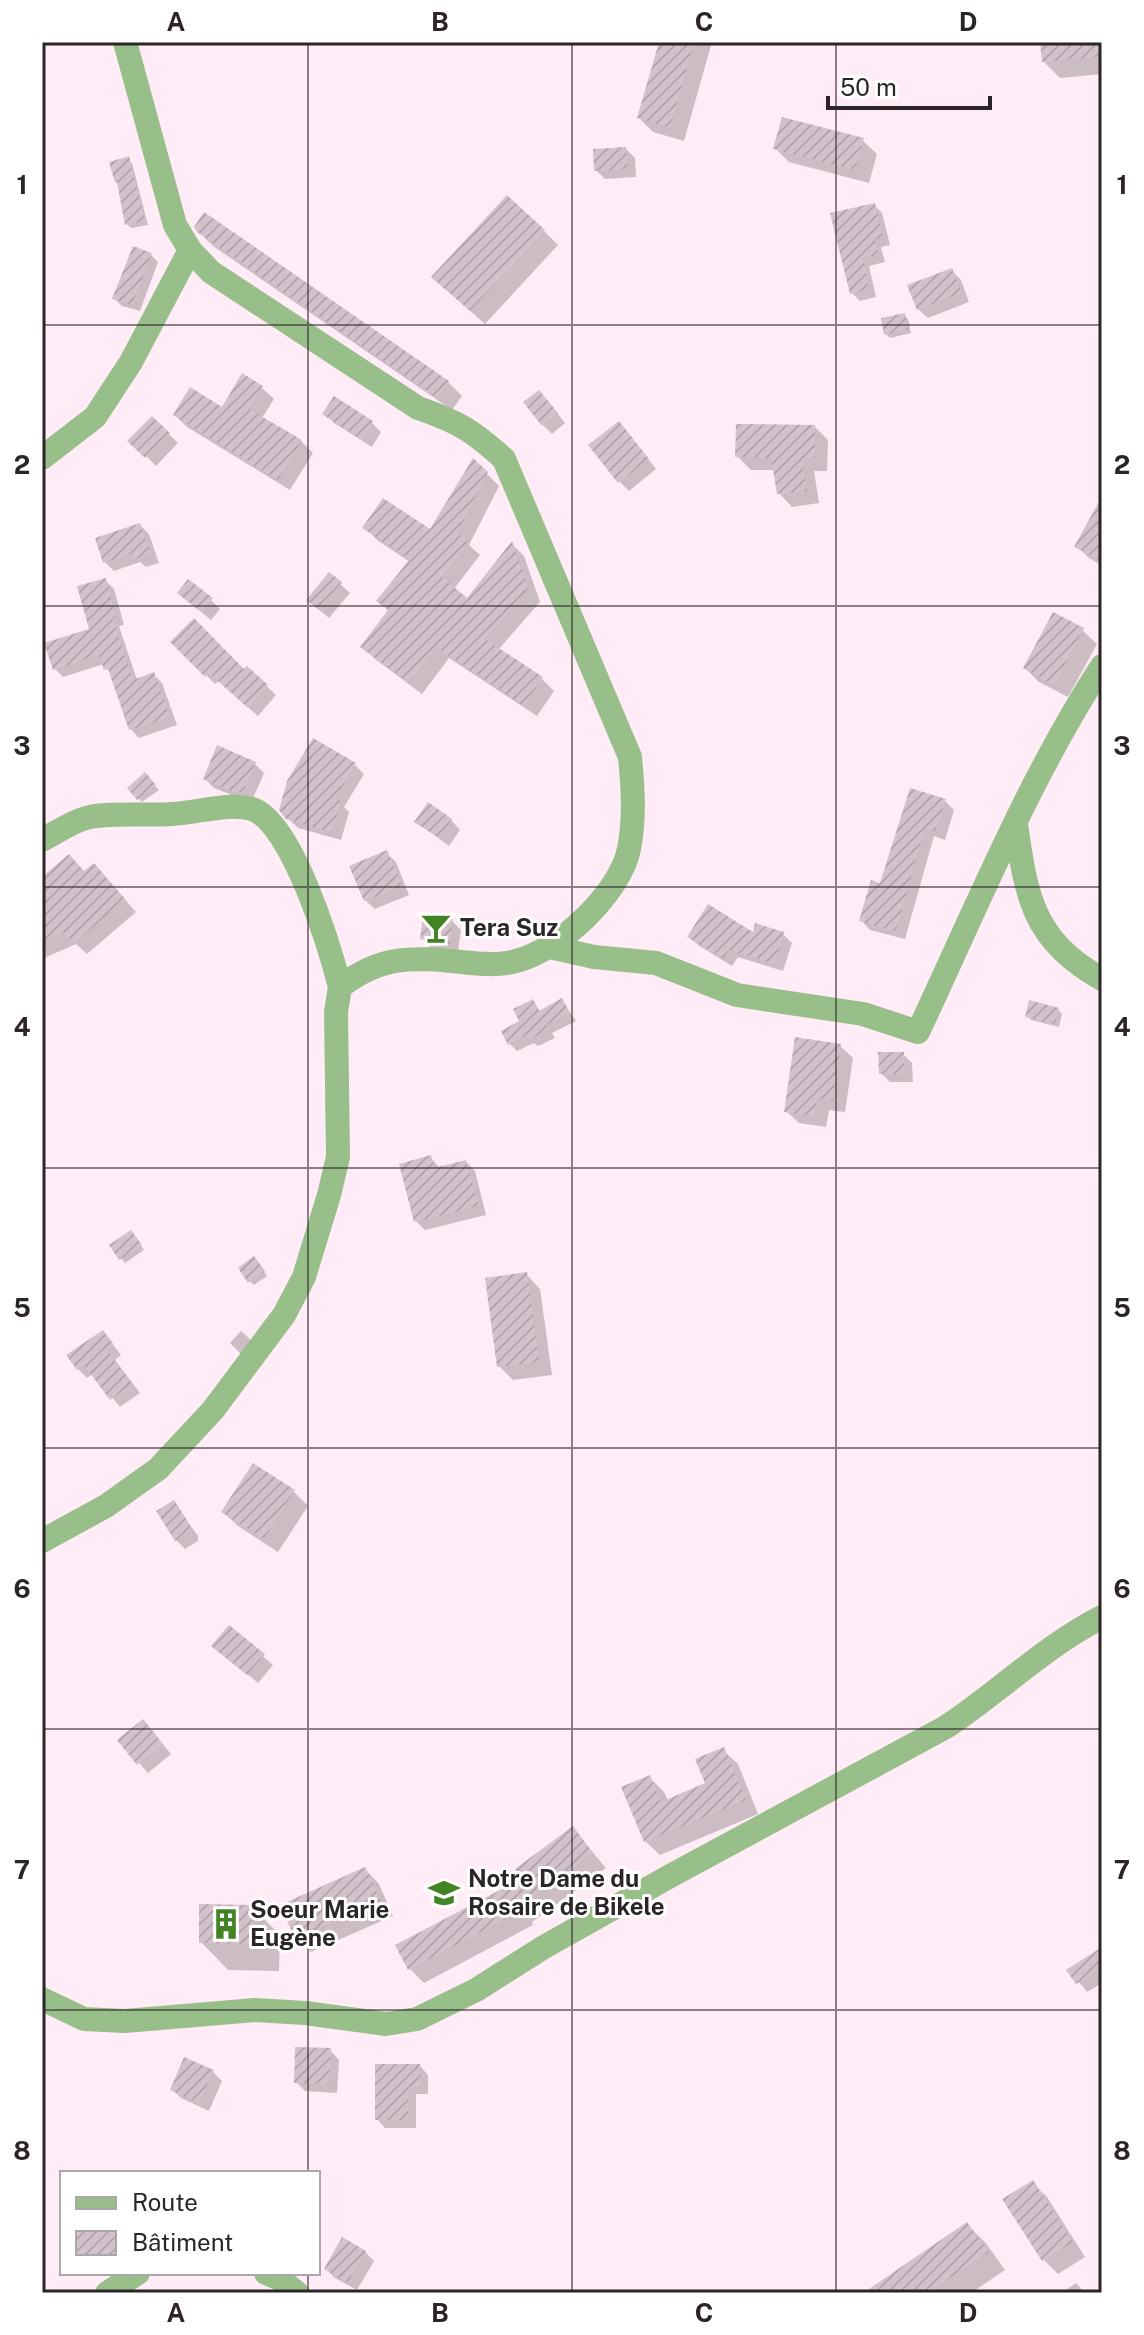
<svg xmlns="http://www.w3.org/2000/svg" width="1144" height="2335" viewBox="0 0 1144 2335" font-family="'Public Sans',sans-serif">
	<style>
		.shadow { fill: #0003 }
		.building { fill: url(#building-hatch) }
		.lines { fill: none; stroke-linecap: round; stroke-linejoin: round }
		.minor { stroke: #98bf89; stroke-width: 24 }
		.grid { fill: none; stroke: #2b2428; stroke-width: 2; stroke-opacity: 0.55 }
		.labels { text-anchor: middle; stroke-width: 6; stroke-linejoin: round; paint-order: stroke }
		.poi-label { font-size: 24px; font-weight: bold; fill: #2b2428; stroke: #fff; text-anchor: start }
		.neatline { fill: none; stroke: #2b2428; stroke-width: 3 }
		.grid-label { font-size: 26px; text-anchor: middle; font-weight: bold; fill: #2b2428 }
	</style>
	<defs>
		<pattern id="building-hatch" width="6" height="6" patternUnits="userSpaceOnUse" patternTransform="scale(2)"><rect width="6" height="6" fill="#d3c1cb"/><path d="M-1 1l2-2M0 6l6-6M5 7l2-2" fill="none" stroke="#b5a6ae"/></pattern>
	</defs>
	<rect width="100%" height="100%" fill="#ffecf6"/>
	<path class="shadow" d="M661,42H712L684,141L653,132L639,118Z
		M1039,42H1102V74L1060,78L1043,61L1042,42Z
		M862,140L877,154L869,183L789,162L775,148Z
		M626,149L635,158L636,177L605,179L596,170Z
		M128,159L132,163L148,225L131,228L127,224L120,185L117,182Z
		M874,205L882,213L890,245L881,247L885,262L869,266L876,297L860,301L852,293Z
		M198,231L448,382L462,396L452,410L213,246Z
		M544,231L558,245L485,324L448,291Z
		M151,255L158,262L140,311L122,306L115,299Z
		M951,270L961,280L969,302L928,318L918,309Z
		M904,315L908,319L911,333L890,338L886,334Z
		M243,376L262,388L274,399L262,418L301,441L313,453L290,490L187,427L175,415L222,409Z
		M335,399L372,423L381,432L372,447L334,423L325,414Z
		M548,401L565,423L552,434L543,425Z
		M152,418L178,443L156,466L130,440Z
		M815,427L828,440L827,471H814L819,503L792,507L779,493L775,470H751L737,456Z
		M628,433L656,469L629,491L620,482Z
		M474,461L499,486L469,545L480,555L454,589L468,601L512,544L524,556L540,602L498,650L542,679L554,691L537,716L449,658L422,694L375,659L363,647L389,611L410,562L377,540L365,527L431,532Z
		M1102,500V575L1098,571L1101,565L1089,558L1077,546Z
		M140,525L149,534L159,563L146,567L140,562L114,571L105,562Z
		M329,574L350,593L329,618L318,609Z
		M105,580L114,589L124,625L119,626L137,680L154,675L162,683L177,725L139,738L131,729L113,676L104,664L63,677L55,669L92,630Z
		M211,600L220,609L211,620L189,602Z
		M1082,630L1097,644L1068,697L1039,682L1025,668Z
		M173,642L244,672L247,668L276,695L258,716L219,681L215,684Z
		M255,764L264,773L252,801L244,800L214,788L205,779Z
		M355,765L364,774L344,807L349,812L341,840L298,828L288,818Z
		M145,775L159,790L142,802L129,788Z
		M945,801L954,810L945,840L934,836L905,939L870,930L861,920L882,885Z
		M451,820L460,830L449,846L417,822Z
		M386,853L396,862L409,895L375,909L365,900Z
		M85,873L106,878L136,912L87,954L76,944L42,959V910Z
		M452,921L461,930L458,952L431,948L422,938Z
		M783,934L792,943L783,971L738,957L732,966L698,945L689,937Z
		M532,1001L541,1012L562,1001L576,1021L552,1033L555,1038L538,1046L534,1043L517,1051L509,1043Z
		M1058,1010L1062,1014L1059,1027L1031,1020L1027,1016Z
		M840,1046L853,1058L845,1112L829,1110L826,1127L799,1123L786,1111Z
		M903,1054L912,1063L913,1082H890L881,1073Z
		M430,1157L439,1167L466,1162L475,1171L486,1215L425,1230L416,1221Z
		M135,1237L144,1250L125,1263L112,1246Z
		M258,1263L267,1276L254,1285L250,1281Z
		M526,1274L540,1289L552,1375L513,1380L499,1366Z
		M241,1331L252,1341L242,1355L230,1343Z
		M103,1332L121,1355L115,1360L140,1393L120,1407L93,1374L87,1378L78,1369Z
		M253,1465L294,1492L308,1506L278,1552L238,1526L223,1512Z
		M174,1503L198,1536V1541L185,1549L176,1540Z
		M229,1627L273,1665L258,1683L223,1654Z
		M152,1731L171,1754L148,1773L119,1740Z
		M723,1750L738,1764L758,1814L660,1855L645,1841L649,1777L664,1792L668,1801L707,1785Z
		M573,1829L606,1868L532,1922L533,1925L424,1983L410,1969L526,1879Z
		M365,1869L379,1884L393,1916L311,1952L297,1938Z
		M252,1907L280,1935L279,1971L228,1970L201,1942Z
		M1102,1956V1983L1087,1992L1069,1970Z
		M330,2050L339,2060L337,2093L305,2091L296,2082Z
		M420,2066L428,2075V2094H416V2128H385L377,2119Z
		M213,2072L222,2081L209,2111L181,2098L172,2089Z
		M1032,2183L1047,2197L1085,2257L1058,2274L1044,2260L1005,2200Z
		M967,2225L985,2242L1005,2270L971,2293H866Z
		M365,2252L374,2261L357,2290L335,2278L326,2269Z
		M1076,2283L1085,2293H1061Z"/>
	<path class="building" d="M659,42H694L670,128L637,118Z
		M1040,42H1102V56L1042,62Z
		M782,117L864,138L855,170L773,149Z
		M626,147L628,169L594,171L593,149Z
		M129,156L145,221L125,225L117,182L115,183L109,162Z
		M507,195L545,230L470,311L431,277Z
		M875,203L883,237L875,240L878,255L863,258L869,290L850,294L830,213Z
		M204,212L449,381L437,398L197,232L194,227Z
		M133,246L152,253L132,305L112,299Z
		M952,268L962,293L917,310L907,285Z
		M905,313L908,329L884,335L881,318Z
		M242,373L263,386L249,409L302,440L278,480L173,415L190,387L222,407Z
		M539,390L558,413L542,426L523,402Z
		M334,396L373,421L362,440L322,414Z
		M152,416L170,433L145,458L127,441Z
		M619,421L649,459L618,483L588,445Z
		M736,424L815,425V458H802L807,491L777,494L771,458L735,457Z
		M473,458L488,472L457,533L469,542L442,577L467,598L512,541L528,589L485,639L543,677L524,706L436,647L409,683L360,647L388,610L376,601L410,559L362,528L383,498L430,529Z
		M1102,496V561L1074,547Z
		M140,523L151,554L135,559L133,553L103,563L95,538Z
		M329,572L342,582L319,610L306,600Z
		M106,578L116,617L112,618L133,680L154,672L170,717L129,730L108,669L104,670L99,655L53,670L44,643L89,629L77,586Z
		M188,579L213,598L201,612L177,593Z
		M1053,612L1084,628L1054,685L1023,668Z
		M194,618L244,669L247,666L268,685L248,708L209,673L205,677L170,642Z
		M313,738L356,763L335,799L341,801L332,832L286,819L279,810L287,781Z
		M217,745L256,762L243,792H233L203,779Z
		M145,772L156,785L137,800L127,788Z
		M910,788L946,799L935,832L925,828L896,931L859,921L871,880L880,883Z
		M428,802L452,819L439,838L414,822Z
		M387,850L402,886L364,901L349,866Z
		M69,854L84,871L94,863L125,899L74,944L64,932L42,942V877Z
		M708,904L753,932L755,923L784,932L775,964L729,950L723,959L687,937Z
		M423,915L453,919L450,944L420,939Z
		M562,998L570,1013L546,1025L548,1030L528,1040L526,1035L508,1045L501,1031L519,1021L513,1009L533,999L539,1011Z
		M1029,1000L1059,1008L1055,1024L1025,1017Z
		M795,1037L841,1044L833,1101L817,1098L814,1116L784,1112Z
		M878,1052H904V1074H879Z
		M431,1155L434,1168L466,1160L478,1206L414,1222L399,1164Z
		M131,1230L142,1245L119,1260L109,1245Z
		M254,1256L265,1271L248,1283L238,1268Z
		M527,1272L539,1362L497,1367L485,1278Z
		M103,1330L114,1345L107,1350L132,1383L110,1400L84,1365L77,1370L66,1355Z
		M253,1463L295,1490L264,1539L221,1512Z
		M174,1500L190,1525V1532L175,1541L156,1511Z
		M229,1625L265,1654L247,1675L211,1646Z
		M143,1719L163,1744L137,1765L117,1740Z
		M724,1747L746,1800L644,1842L621,1787L650,1775L661,1802L705,1783L695,1759Z
		M573,1826L593,1853L519,1907L520,1911L408,1970L395,1945L523,1878L515,1869Z
		M365,1867L381,1901L295,1939L280,1905Z
		M199,1904L253,1905V1944L199,1943Z
		M1102,1947V1968L1076,1984L1066,1970Z
		M295,2047L331,2048L329,2084L294,2083Z
		M184,2057L214,2070L199,2103L170,2090Z
		M375,2064H420L421,2087H408V2120H375Z
		M1033,2180L1073,2242L1042,2261L1002,2199Z
		M967,2222L989,2252L927,2293H863Z
		M342,2237L366,2251L348,2283L324,2269Z"/>
	<g class="lines">
		<path class="minor" d="M42,458L95,417L131,362L190,250
			M1016,824C1026,896 1033,941 1102,979
			M42,840C56,833 71,822 86,818C105,812 150,816 172,814C197,813 228,802 252,809C292,822 330,948 340,987
			M550,947L594,957L656,963L737,995L863,1014L918,1032C975,911 1029,778 1102,666
			M42,1541L106,1506L158,1469L213,1410L284,1315L304,1277L329,1195L338,1157L336,1012L340,987C381,955 412,957 462,962C479,964 499,966 516,961C560,950 620,893 629,849C635,817 633,789 630,757L504,459C473,431 459,422 418,408L211,272L190,250L175,225L125,42
			M42,1999L84,2019L125,2021L255,2010L305,2013L386,2024L417,2019L476,1990L544,1947L672,1875L946,1727C999,1692 1045,1646 1102,1617
			M266,2273L280,2279L297,2293
			M107,2293L138,2273"/>
	</g>
	<path class="grid" d="M308,42V2173M572,42V2293M836,42V2293M42,325H1102M42,606H1102M42,887H1102M42,1168H1102M42,1448H1102M42,1729H1102M42,2010H1102M308,2273V2293"/>
	<defs>
		<symbol id="bar-bare" viewBox="-9 -9 18 18"><path d="M-6-5H6L.8 .8V4.5H3.5V6h-7V4.5H-.8V.8Z" fill="#428324" stroke="#fff" stroke-width="2.5" paint-order="stroke"/></symbol>
		<symbol id="school-bare" viewBox="-9 -9 18 18"><path d="M0-5L7-2L0 1L-7-2ZM-4 1L0 2.5L4 1V4Q0 6-4 4Z" fill="#428324" stroke="#fff" stroke-width="2.5" paint-order="stroke"/></symbol>
		<symbol id="building-bare" viewBox="-9 -9 18 18"><path d="M-4-6H4V6H1V3H-1V6H-4ZM-2.5-4.3h1.7v1.8h-1.7ZM.8-4.3h1.7v1.8H.8ZM-2.5-1h1.7V.8h-1.7ZM.8-1h1.7V.8H.8Z" fill="#428324" stroke="#fff" stroke-width="2.5" paint-order="stroke"/></symbol>
	</defs>
	<g fill-rule="evenodd">
		<use href="#bar-bare" x="414" y="906" width="44" height="44"/>
		<use href="#school-bare" x="422" y="1871" width="44" height="44"/>
		<use href="#building-bare" x="204" y="1902" width="44" height="44"/>
	</g>
	<g class="labels">
		<g class="poi-label">
			<text x="460" y="936">Tera Suz</text>
			<text x="468" y="1887">Notre Dame du<tspan x="468" dy="28">Rosaire de Bikele</tspan></text>
			<text x="250" y="1918">Soeur Marie<tspan x="250" dy="28">Eugène</tspan></text>
		</g>
	</g>
	<rect width="1144" height="2335" fill="none" stroke="#ffffff" stroke-width="88"/>
	<rect x="60" y="2171" width="260" height="104" fill="#ffffff" stroke="#aaa7a9" stroke-width="2"/>
	<rect x="76" y="2197" width="40" height="12" fill="#98bf89" stroke="#aaa7a9" stroke-width="2"/>
	<text x="132" y="2211" font-size="24" fill="#2b2428">Route</text>
	<rect x="76" y="2231" width="40" height="24" fill="url(#building-hatch)" stroke="#aaa7a9" stroke-width="2"/>
	<text x="132" y="2251" font-size="24" fill="#2b2428">Bâtiment</text>
	<path d="M828 96v12h162v-12" fill="none" stroke="#2b2428" stroke-width="4"/>
	<text x="840" y="96" font-size="24" fill="#2b2428" stroke="#ffffff" stroke-width="6" paint-order="stroke">50 m</text>
	<rect x="44" y="44" width="1056" height="2247" class="neatline"/>
	<g class="grid-label">
		<text x="176" y="31">A</text>
		<text x="440" y="31">B</text>
		<text x="704" y="31">C</text>
		<text x="968" y="31">D</text>
		<text x="22" y="194">1</text>
		<text x="1122" y="194">1</text>
		<text x="22" y="474">2</text>
		<text x="1122" y="474">2</text>
		<text x="22" y="755">3</text>
		<text x="1122" y="755">3</text>
		<text x="22" y="1036">4</text>
		<text x="1122" y="1036">4</text>
		<text x="22" y="1317">5</text>
		<text x="1122" y="1317">5</text>
		<text x="22" y="1598">6</text>
		<text x="1122" y="1598">6</text>
		<text x="22" y="1879">7</text>
		<text x="1122" y="1879">7</text>
		<text x="22" y="2160">8</text>
		<text x="1122" y="2160">8</text>
		<text x="176" y="2322">A</text>
		<text x="440" y="2322">B</text>
		<text x="704" y="2322">C</text>
		<text x="968" y="2322">D</text>
	</g>
</svg>
